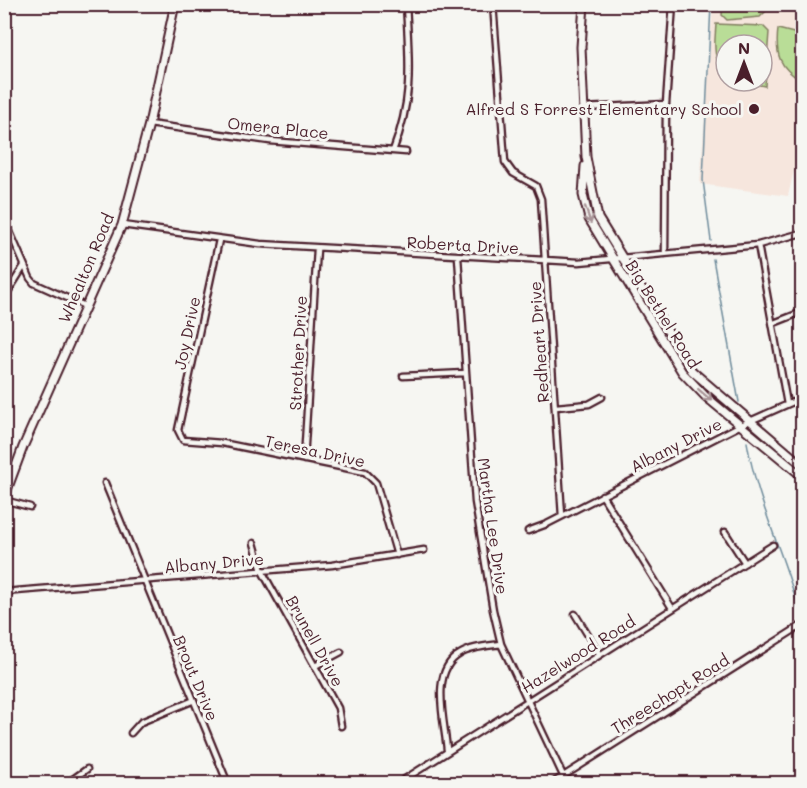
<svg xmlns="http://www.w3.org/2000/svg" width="807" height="788" viewBox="0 0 807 788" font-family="Mali,sans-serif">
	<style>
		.built { fill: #f6e6dd; fill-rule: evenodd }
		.green { fill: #b9dd97; stroke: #827e61; stroke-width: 1.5 }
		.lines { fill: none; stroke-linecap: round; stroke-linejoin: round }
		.stream { stroke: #6f8c9c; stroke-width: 1.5 }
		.street-casing { stroke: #4a1f2b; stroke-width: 9 }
		.secondary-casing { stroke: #4a1f2b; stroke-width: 11 }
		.street { stroke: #f6f6f2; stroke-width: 4.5 }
		.secondary { stroke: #f6f6f2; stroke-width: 7 }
		.oneway { stroke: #a99598 }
		.poi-dot { fill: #4a1f2b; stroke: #f6f6f2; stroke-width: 2 }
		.labels { text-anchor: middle; stroke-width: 6; stroke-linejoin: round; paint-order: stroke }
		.poi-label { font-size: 16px; fill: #4a1f2b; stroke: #f6f6f2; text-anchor: end }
		.street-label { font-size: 16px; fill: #4a1f2b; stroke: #f6f6f2 }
	</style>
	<rect width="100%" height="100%" fill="#f6f6f2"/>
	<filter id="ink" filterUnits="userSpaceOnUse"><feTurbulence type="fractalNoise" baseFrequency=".0167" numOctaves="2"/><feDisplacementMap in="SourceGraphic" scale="12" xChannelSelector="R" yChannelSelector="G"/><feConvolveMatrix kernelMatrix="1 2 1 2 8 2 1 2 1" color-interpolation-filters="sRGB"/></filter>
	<g filter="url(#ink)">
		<path class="built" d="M713,5H802V136L788,196L700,184ZM726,45H762V81H726Z"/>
		<path class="green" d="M723,5V4L772,5L760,17L727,20L722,15Z
			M716,24L763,26L769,32L765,86L740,81H762V45H726V72C711,58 715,43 716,24Z
			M778,29L802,35V81C779,68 775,54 778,29Z"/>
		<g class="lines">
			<path class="stream" d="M711,4L703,180L711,241
				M713,259L739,402
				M747,442C757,502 785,556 800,614"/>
			<defs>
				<path id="street" d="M493,4L505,162L513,173L536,186L541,199L562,516
					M583,108L666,104
					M149,124L270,141L406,152
					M393,151C414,97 409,61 406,4
					M4,218L30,278L34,283L85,306
					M122,225L260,244L579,262L758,245L802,233
					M219,240L178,430L183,440L222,443L365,472L376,483L397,555
					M758,245L787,404
					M665,254L666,104L673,4
					M458,257L475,502L493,610L501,644L567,784
					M4,298L24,266
					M774,323L802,312
					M403,376L465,373
					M556,407L589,404L602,397
					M304,460L317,249
					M105,483L228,784
					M602,495L672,608
					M4,500L30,507
					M528,531L547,524L741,425L802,398
					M725,532L745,563
					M254,543L262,571L338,708L341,726
					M4,592L332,565L424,550
					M575,614L600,655
					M315,666L341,652
					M131,733L141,722L192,701
					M447,750C445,722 429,671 460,654C471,647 488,646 501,644
					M66,784L87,769
					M397,784L773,545
					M551,784L802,625"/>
				<path id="secondary" d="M584,4L581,47L586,157L598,218L692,371L802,465
					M585,166L583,195L589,219L682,372L705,396L802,476
					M4,498L23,447L122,225L149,124L175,4"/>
			</defs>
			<use href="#street" class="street-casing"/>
			<use href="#secondary" class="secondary-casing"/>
			<use href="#street" class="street"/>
			<use href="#secondary" class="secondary"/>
		</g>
		<defs><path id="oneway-shaft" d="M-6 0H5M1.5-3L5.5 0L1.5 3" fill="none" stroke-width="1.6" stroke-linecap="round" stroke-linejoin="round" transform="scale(1.5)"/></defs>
		<g class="oneway">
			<use href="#oneway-shaft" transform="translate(588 215) rotate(71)"/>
			<use href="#oneway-shaft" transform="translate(705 395) rotate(41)"/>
		</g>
	</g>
	<circle class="poi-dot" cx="754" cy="109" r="6"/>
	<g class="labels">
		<g class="poi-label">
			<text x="742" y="115">Alfred S Forrest Elementary School</text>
		</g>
		<g class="street-label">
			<text transform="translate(278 128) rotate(6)" y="6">Omera Place</text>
			<text transform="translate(463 245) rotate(3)" y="6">Roberta Drive</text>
			<text transform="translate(86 268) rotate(-67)" y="6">Whealton Road</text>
			<text transform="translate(663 314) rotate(58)" y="6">Big Bethel Road</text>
			<text transform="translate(187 333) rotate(-78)" y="6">Joy Drive</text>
			<text transform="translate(539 342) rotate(-94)" y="6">Redheart Drive</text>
			<text transform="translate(298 353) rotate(-87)" y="6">Strother Drive</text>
			<text transform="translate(676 445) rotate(-27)" y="6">Albany Drive</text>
			<text transform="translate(315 451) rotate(12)" y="6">Teresa Drive</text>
			<text transform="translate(493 526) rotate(82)" y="6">Martha Lee Drive</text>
			<text transform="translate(214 563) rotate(-5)" y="6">Albany Drive</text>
			<text transform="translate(315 641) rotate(61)" y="6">Brunell Drive</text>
			<text transform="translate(578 654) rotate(-32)" y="6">Hazelwood Road</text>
			<text transform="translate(196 678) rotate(67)" y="6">Brout Drive</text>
			<text transform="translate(670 694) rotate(-32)" y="6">Threechopt Road</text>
		</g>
	</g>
	<rect width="807" height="788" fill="none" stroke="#f6f6f2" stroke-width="24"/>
	<rect x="12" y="12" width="783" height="764" fill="none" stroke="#4a1f2b" stroke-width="2" filter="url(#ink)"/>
	<g transform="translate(744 63)"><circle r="28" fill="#f6f6f2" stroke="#b1a0a2" stroke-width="1.5"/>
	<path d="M0-4.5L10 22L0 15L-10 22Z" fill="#4a1f2b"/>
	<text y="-9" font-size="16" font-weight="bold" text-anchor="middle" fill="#4a1f2b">N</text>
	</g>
</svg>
